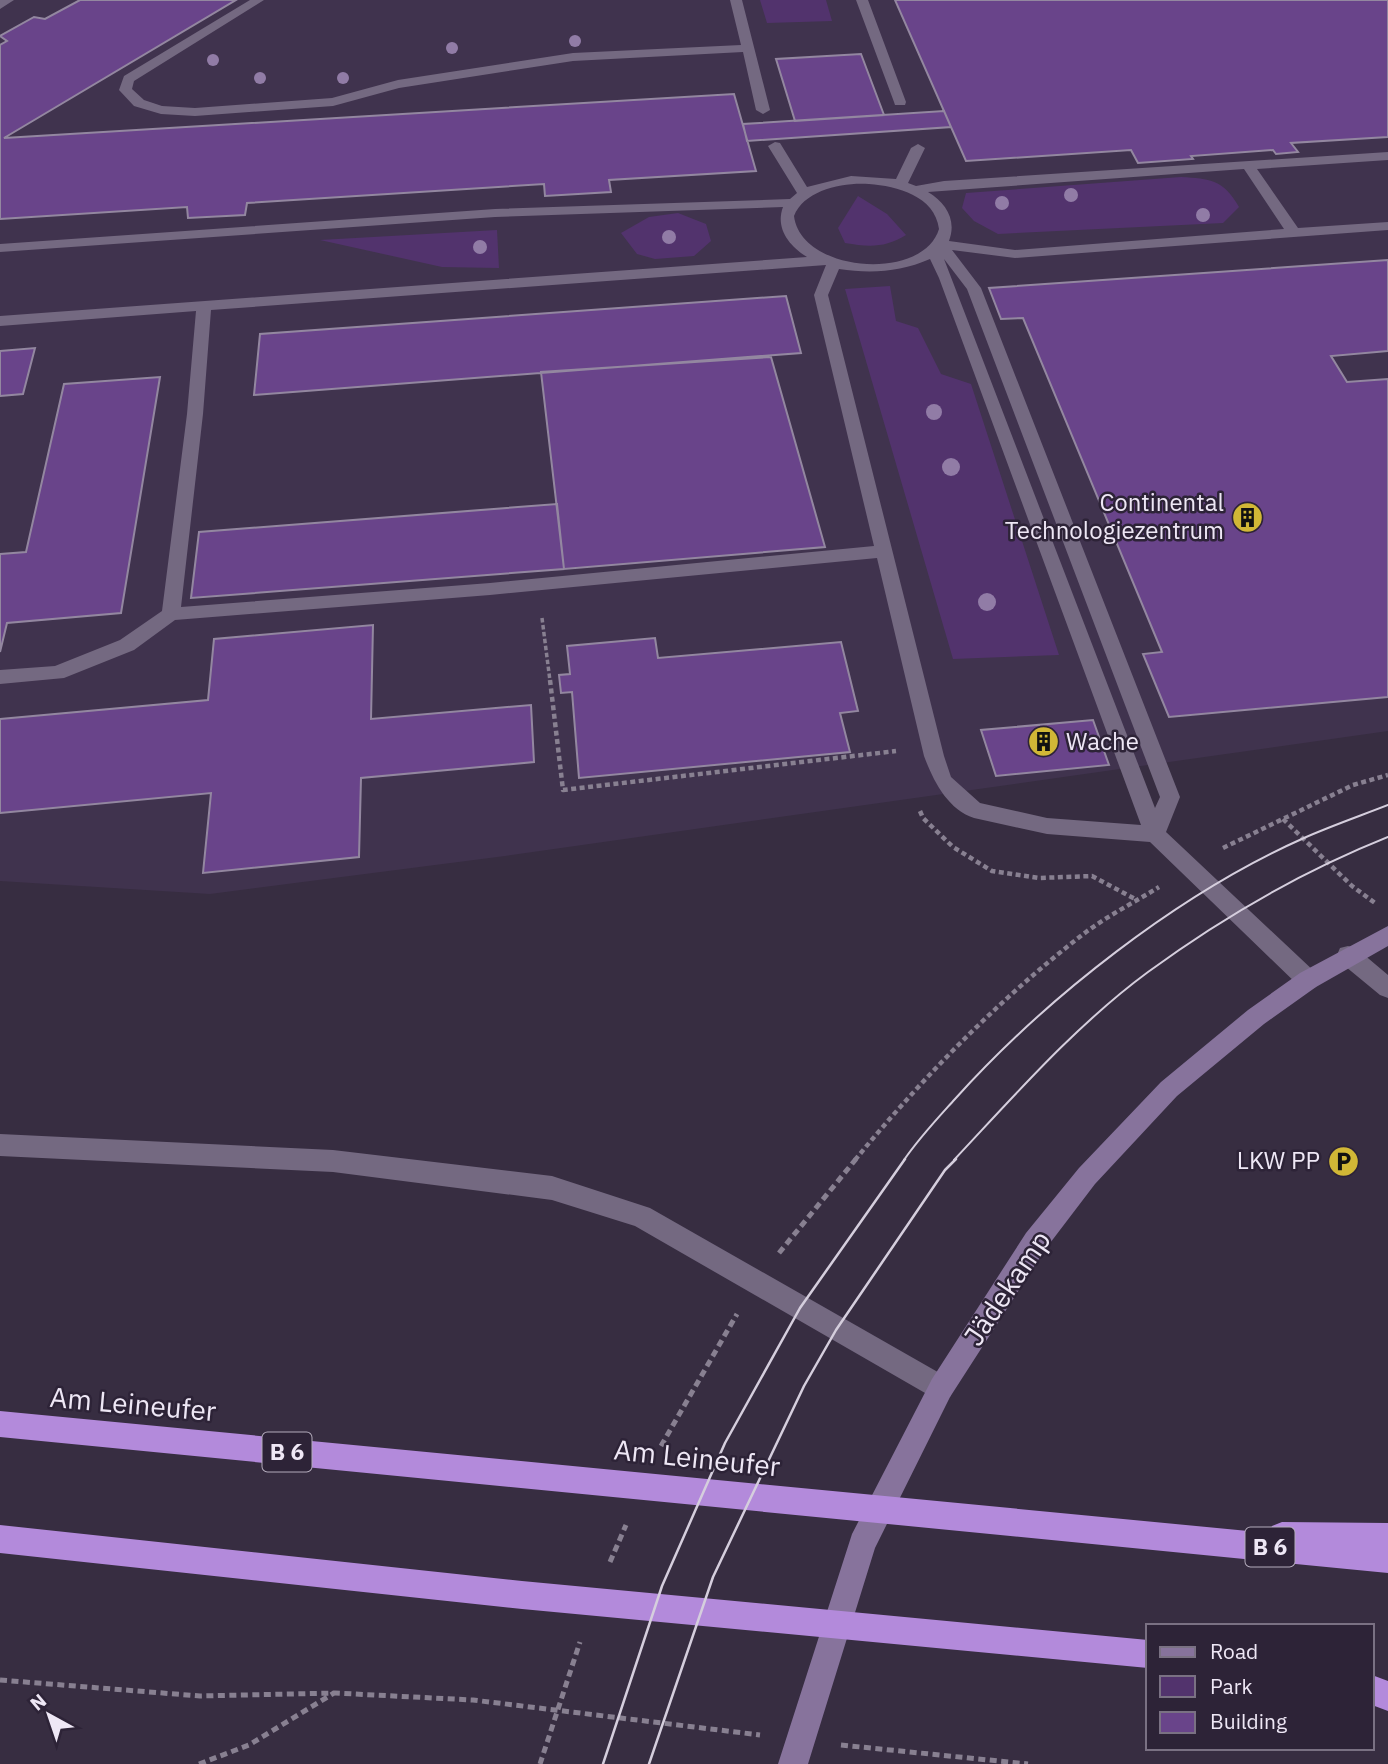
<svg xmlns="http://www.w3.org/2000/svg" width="1388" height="1764" viewBox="0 0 1388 1764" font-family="'IBM Plex Sans',sans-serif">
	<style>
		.built { fill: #40334e }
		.green { fill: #52336d }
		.building { fill: #69448a; stroke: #9387a0; stroke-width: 2 }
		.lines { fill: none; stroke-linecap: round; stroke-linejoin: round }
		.path-far2 { stroke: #888091; stroke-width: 3.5; stroke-dasharray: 4.5 2.5; stroke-linecap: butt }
		.path-far1 { stroke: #888091; stroke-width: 4.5; stroke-dasharray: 5 3.5; stroke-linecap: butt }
		.path { stroke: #888091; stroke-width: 5; stroke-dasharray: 7 4.5; stroke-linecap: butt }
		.lane { fill: #746981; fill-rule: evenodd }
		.secondary { fill: #87739c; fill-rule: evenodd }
		.highway { fill: #b38adb; fill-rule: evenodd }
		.tram-far1 { stroke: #d5cedd; stroke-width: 2 }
		.tram { stroke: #d5cedd; stroke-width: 2.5 }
		.tree { fill: #917ca6 }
		.labels { text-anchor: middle; stroke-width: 5; stroke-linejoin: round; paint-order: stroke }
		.shield { fill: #2d2337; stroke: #b4acbc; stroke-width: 2 }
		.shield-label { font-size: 23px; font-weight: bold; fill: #eee7f5 }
		.poi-label { font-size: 24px; fill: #eee7f5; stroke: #2d2337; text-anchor: end }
		.near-street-label { font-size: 28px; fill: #eee7f5; stroke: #2d2337 }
	</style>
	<rect width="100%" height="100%" fill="#372d41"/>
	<path class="built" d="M0,0H1388V731L505,856L210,894L0,881Z"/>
	<path class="green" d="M760,0H826L832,21L767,23Z
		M1181,177C1210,179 1223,179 1239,207L1223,223L998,234L974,221L962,208L966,193Z
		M858,196L887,214L906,235C885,248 869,247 845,243L838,228Z
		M678,213L706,224L711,241L694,256L655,259L637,254L621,233L649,217Z
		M497,230L499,268L442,267L320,240Z
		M890,286L896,321L918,328L941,374L971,384L1059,655L953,659L845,289Z"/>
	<path class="building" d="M80,0H236L4,138L734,94L756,171L609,180L611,192L545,196L544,184L247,203L245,215L188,218L187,207L0,219V45L7,41L0,36L34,17L45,19Z
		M895,0H1388V137L1291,143L1298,152L1276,154L1273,150L1191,156L1193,159L1138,163L1131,150L966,161Z
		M861,54L884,115L795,121L776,59Z
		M944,111L951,127L747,141L743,124Z
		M1388,260V351L1331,356L1347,382L1388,379V697L1169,717L1143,654L1162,652L1023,318L1001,319L989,288Z
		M786,296L801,353L254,395L260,334Z
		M35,348L23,394L0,396V351Z
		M771,357L825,547L564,569L541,372Z
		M160,377L121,613L7,623L0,652V554L26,552L64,384Z
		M557,504L564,569L191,598L199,532Z
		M373,625L371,719L531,705L534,762L361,778L359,857L203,873L211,793L0,813V719L208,700L214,639Z
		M655,638L658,658L841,642L858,711L840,713L850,752L579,778L572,692L561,693L559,675L570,674L567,646Z
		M1093,720L1109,765L996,776L981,730Z"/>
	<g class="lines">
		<path class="path-far2" d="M542,618L550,681"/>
		<path class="path-far1" d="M550,680L563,790L896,751
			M920,811L923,818L953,847L992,871L1039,878L1092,876L1137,900
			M1283,819L1352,886L1375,903
			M1223,848L1353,785L1388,775
			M855,1160C923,1077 1000,998 1086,932C1109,915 1135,902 1159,887"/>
		<path class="path" d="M779,1253L856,1159
			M661,1446L737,1314
			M610,1562L626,1525
			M0,1680L200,1696L335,1693L473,1700L760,1735
			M841,1745L1028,1764
			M199,1764L249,1745L334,1693
			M540,1764L580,1642"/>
		<path class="lane" d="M0,0H14L0,9Z
			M250,0H264L134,81L132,89L144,100L162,106L195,108L332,98L398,80L573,53L741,45L730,0H742L770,110L763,114L756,110L743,52L573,61L399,88L333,106L195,116L161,114L134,106L119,90L124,76Z
			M856,0H868L906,102L905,105H895L894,102Z
			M775,142L780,143L807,187L851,176L896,179L911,148L918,144L925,148L908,183L916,186L944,181L1388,152V160L1257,169L1298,228L1388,222V230L1015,258L952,250L981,288L1180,797L1166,832L1316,973L1319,980L1316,987L1308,990L1300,987L1150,842L1047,834L974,818C947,809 933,780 924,756L877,558L490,595L175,620L134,650L64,678L0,684V670L55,666L120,640L162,611L187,414L196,311L0,326V316L807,257C789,246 775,228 783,207L495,217L0,252V244L495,209L790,199L797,193L768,146ZM1244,169L1284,229L1015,250L949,241C957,220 946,203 928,192ZM869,184C897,186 935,196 939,229C923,282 801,273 794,216C804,190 843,182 869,184ZM930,259L939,278L1141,825L1047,818L980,803L951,777L944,756L828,295L839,269C871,274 900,272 930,259ZM944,259L967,289L1160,797L1155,808ZM826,265L814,295L874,546L490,583L181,607L203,414L211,310Z
			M1348,946L1356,948L1388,975V998L1380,995L1340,962L1337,955L1340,948Z
			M0,1134L333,1150L552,1176L650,1208L950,1379L954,1388L950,1397L941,1401L932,1397L635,1226L552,1200L333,1172L0,1156Z"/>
		<path class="secondary" d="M1388,926V946L1316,987L1264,1024L1177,1096L1095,1184L1044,1251L950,1397L875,1548L808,1764H778L852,1534L932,1379L1026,1233L1079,1168L1161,1082L1248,1010L1300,973Z"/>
		<path class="highway" d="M0,1411L1269,1533L1272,1526L1282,1522L1388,1523V1573L0,1437Z
			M0,1525L522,1581L1148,1640V1668L522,1609L0,1553Z
			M1372,1675L1388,1681V1711L1372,1705Z"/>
		<path class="tram-far1" d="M904,1160C919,1138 937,1119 955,1099C1046,998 1178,894 1304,838C1331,826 1360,816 1388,805
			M954,1160C1015,1095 1076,1025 1148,972C1223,917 1303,871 1388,837"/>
		<path class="tram" d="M603,1764L662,1586L725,1443L800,1308L905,1159
			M649,1764L713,1577L804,1386L836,1330L945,1170L956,1159"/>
	</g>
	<g class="tree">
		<circle cx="575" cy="41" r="6"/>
		<circle cx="452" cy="48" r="6"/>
		<circle cx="213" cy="60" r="6"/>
		<circle cx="260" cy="78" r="6"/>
		<circle cx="343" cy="78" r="6"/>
		<circle cx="1071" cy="195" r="7"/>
		<circle cx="1002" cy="203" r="7"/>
		<circle cx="1203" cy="215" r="7"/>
		<circle cx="669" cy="237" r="7"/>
		<circle cx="480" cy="247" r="7"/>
		<circle cx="934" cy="412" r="8"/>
		<circle cx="951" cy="467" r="9"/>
		<circle cx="987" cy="602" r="9"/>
	</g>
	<defs>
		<symbol id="building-disc" viewBox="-11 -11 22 22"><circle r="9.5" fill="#d1b736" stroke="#2d2337"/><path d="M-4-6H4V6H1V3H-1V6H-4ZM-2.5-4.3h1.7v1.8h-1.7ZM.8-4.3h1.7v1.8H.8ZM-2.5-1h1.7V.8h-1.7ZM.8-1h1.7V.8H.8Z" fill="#111"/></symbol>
		<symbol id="parking-disc" viewBox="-11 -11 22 22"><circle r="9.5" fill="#d1b736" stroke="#2d2337"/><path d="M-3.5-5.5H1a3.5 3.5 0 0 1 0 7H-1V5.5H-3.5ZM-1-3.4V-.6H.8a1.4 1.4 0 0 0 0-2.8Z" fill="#111"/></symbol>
	</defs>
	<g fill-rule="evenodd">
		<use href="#building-disc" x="1230" y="500" width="35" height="35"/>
		<use href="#building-disc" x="1026" y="724" width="35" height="35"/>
		<use href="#parking-disc" x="1326" y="1144" width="35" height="35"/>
	</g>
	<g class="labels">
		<g class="shield">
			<rect x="262.5" y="1432.5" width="49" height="39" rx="5"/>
			<rect x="1245.5" y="1527.5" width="49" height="39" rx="5"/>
		</g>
		<g class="shield-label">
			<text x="287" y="1460">B 6</text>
			<text x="1270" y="1555">B 6</text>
		</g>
		<g class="poi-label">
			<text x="1224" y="511">Continental<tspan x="1224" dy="28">Technologiezentrum</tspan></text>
			<text x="1066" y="750" text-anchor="start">Wache</text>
			<text x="1320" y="1169">LKW PP</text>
		</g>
		<g class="near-street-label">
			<text transform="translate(1007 1288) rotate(-56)" y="10">Jädekamp</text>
			<text transform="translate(133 1404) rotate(5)" y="10">Am Leineufer</text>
			<text transform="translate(697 1458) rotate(6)" y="10">Am Leineufer</text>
		</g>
	</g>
	<rect x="1146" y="1624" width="228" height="126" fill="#2d2337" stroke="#7a7183" stroke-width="2"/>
	<rect x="1160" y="1647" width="35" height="10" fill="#87739c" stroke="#7a7183" stroke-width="2"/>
	<text x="1210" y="1659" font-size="21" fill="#eee7f5">Road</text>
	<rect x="1160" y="1676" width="35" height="21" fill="#52336d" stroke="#7a7183" stroke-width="2"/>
	<text x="1210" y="1694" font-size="21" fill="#eee7f5">Park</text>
	<rect x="1160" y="1712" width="35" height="21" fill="#69448a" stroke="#7a7183" stroke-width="2"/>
	<text x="1210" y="1729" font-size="21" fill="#eee7f5">Building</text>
	<g transform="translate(49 1715) rotate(320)" stroke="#2d2337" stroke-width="5" paint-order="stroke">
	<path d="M0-5L12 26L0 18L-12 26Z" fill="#eee7f5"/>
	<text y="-10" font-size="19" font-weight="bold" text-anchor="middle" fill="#eee7f5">N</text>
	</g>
</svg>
